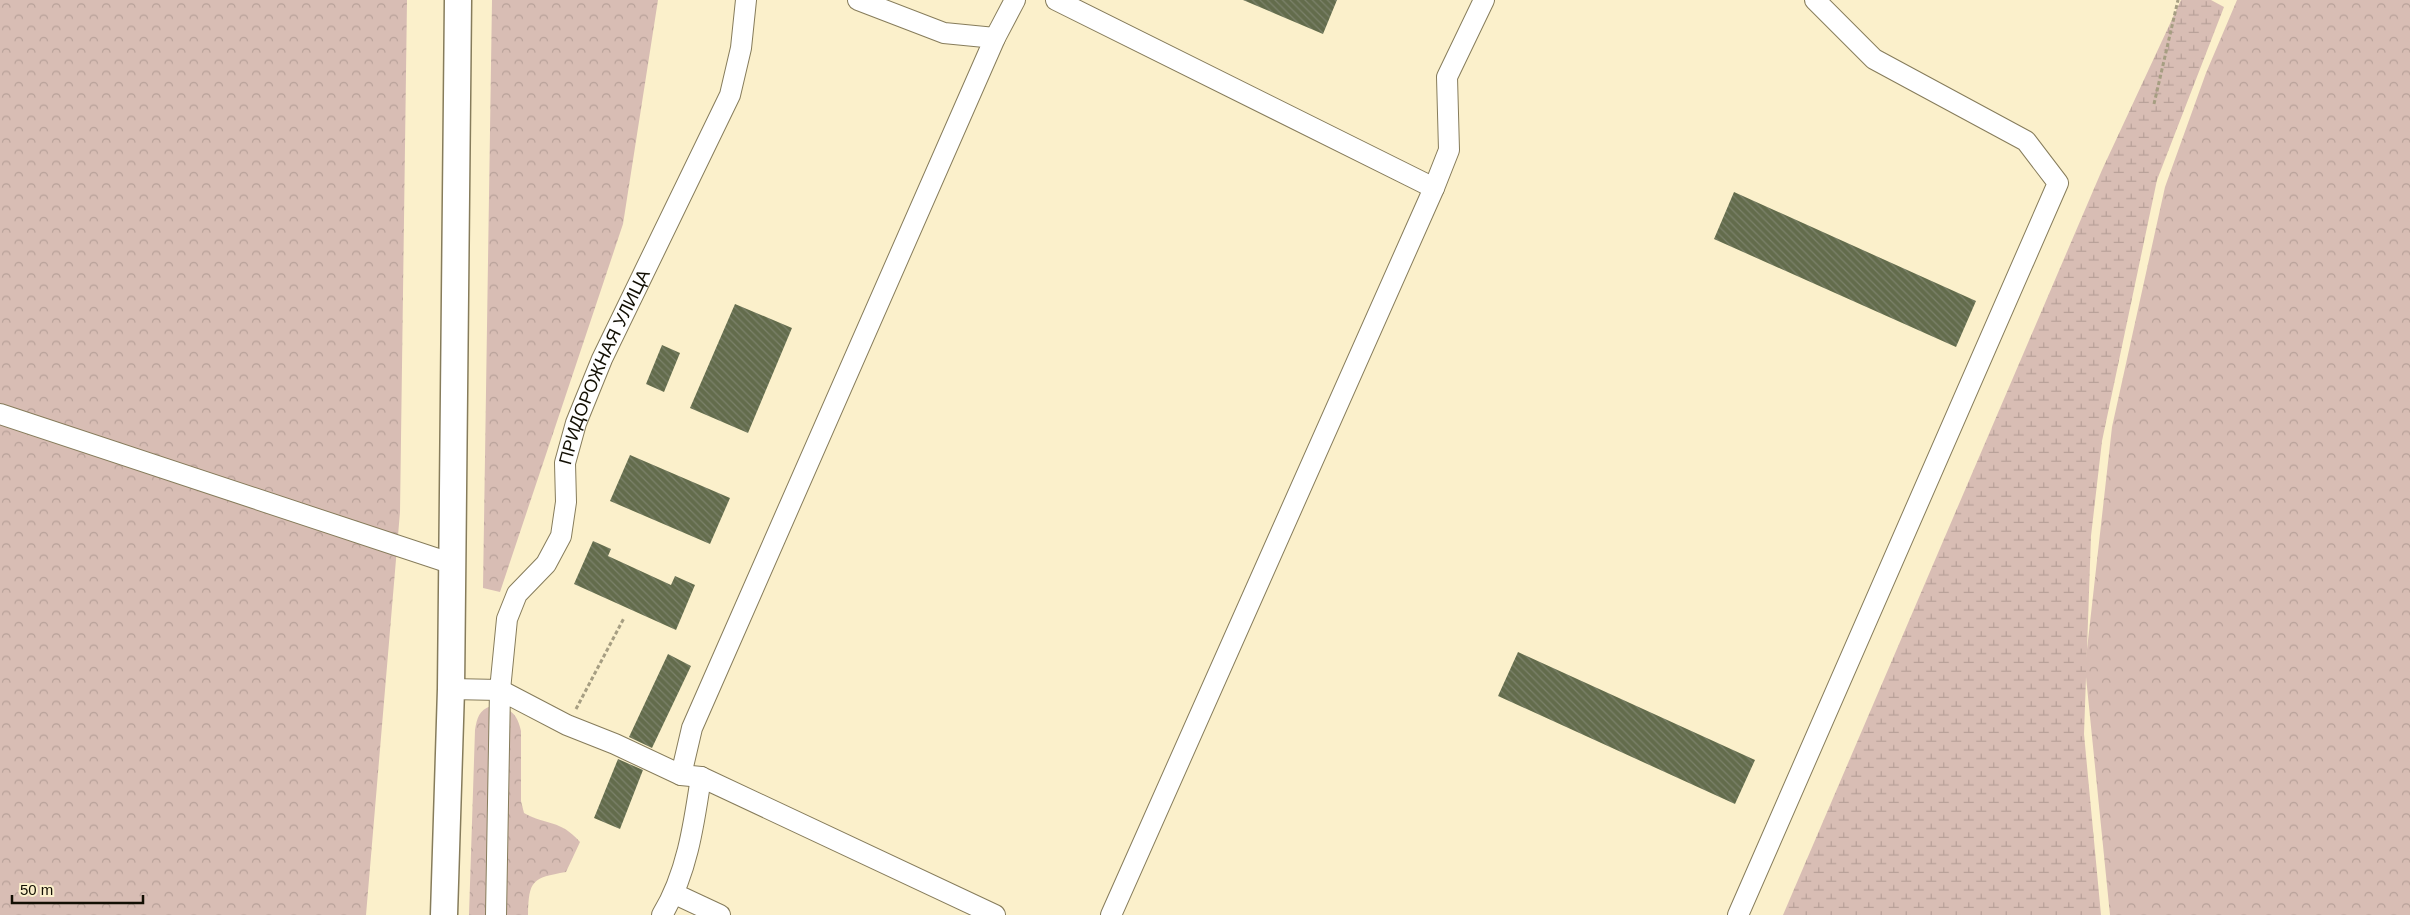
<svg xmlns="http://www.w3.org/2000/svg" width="2410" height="915" viewBox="0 0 2410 915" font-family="Helvetica,sans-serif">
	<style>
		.forest { fill: url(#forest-crowns) }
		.wetland { fill: url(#wetland-marsh) }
		.building { fill: url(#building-back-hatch) }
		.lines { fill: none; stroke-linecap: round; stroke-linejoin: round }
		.minor-casing { stroke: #867c5b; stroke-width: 22 }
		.major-casing { stroke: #867c5b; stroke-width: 29 }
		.path { stroke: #a69e82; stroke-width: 3; stroke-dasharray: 4 2.5; stroke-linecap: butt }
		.minor { stroke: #fff; stroke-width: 20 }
		.major { stroke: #fff; stroke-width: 26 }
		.labels { text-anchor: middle; stroke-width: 4.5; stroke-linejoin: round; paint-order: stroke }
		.street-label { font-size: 18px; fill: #120f03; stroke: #fbf0cb }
	</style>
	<defs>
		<pattern id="forest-crowns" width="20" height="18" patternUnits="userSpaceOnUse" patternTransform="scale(1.25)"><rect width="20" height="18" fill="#d8bdb4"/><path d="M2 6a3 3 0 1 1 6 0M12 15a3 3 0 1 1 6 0" fill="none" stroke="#b8a199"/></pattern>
		<pattern id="wetland-marsh" width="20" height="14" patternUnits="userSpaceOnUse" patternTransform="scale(1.25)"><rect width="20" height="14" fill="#d8bdb4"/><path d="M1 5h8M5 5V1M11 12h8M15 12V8" fill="none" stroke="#b8a199"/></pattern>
		<pattern id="building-back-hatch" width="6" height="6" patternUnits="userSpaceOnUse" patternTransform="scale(1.25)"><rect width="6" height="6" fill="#636c4c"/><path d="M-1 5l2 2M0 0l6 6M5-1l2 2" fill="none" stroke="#7c826b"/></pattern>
	</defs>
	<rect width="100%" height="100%" fill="#fbf0cb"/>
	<path class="forest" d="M0,0H407L400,512L366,915H0Z
		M492,0H658L623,224L500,592L483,588Z
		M2237,0H2410V915H2110L2085,667L2112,427L2165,187L2206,73Z
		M491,706C509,707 517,712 521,731V801L524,813C547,826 560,819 580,842L566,872C532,878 529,880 528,915H469L475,730C477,718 479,710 491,706Z"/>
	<path class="wetland" d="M2181,0H2211L2224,7L2157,180L2102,441L2091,536L2084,734L2101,915H1783L2102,170Z"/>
	<path class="building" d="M1243,0H1337L1323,34Z
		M1734,192L1976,301L1956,347L1714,239Z
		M735,304L792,328L748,433L690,408Z
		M662,345L680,353L664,392L646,384Z
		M630,455L730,498L710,544L610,501Z
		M593,541L611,549L608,556L671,585L675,576L695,585L676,630L574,584Z
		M1518,652L1755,760L1735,804L1498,696Z
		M668,654L691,666L652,748L629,737Z
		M618,759L643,770L620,829L594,818Z"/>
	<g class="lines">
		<defs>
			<g id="minor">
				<path d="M858,0L944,33L995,38"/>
				<path d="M1056,0L1434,188"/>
				<path d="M0,414L453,564"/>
				<path id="s1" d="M451,689L500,690L507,619L517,594L546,564L561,536L566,502L565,463L576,423L602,359L730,95L741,48L746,0"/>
				<path d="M681,775L692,728L995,38L1015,0"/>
				<path d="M675,894L720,915"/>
				<path d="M496,915L500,690L567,725L615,744L681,775L701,777L995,915"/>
				<path d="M662,915C687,874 694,824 701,777"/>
				<path d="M1111,915L1434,188L1449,150L1447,77L1484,0"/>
				<path d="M1738,915L2058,183L2026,141L1874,59L1815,0"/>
			</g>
			<path id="major" d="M444,915L451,689L458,0"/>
		</defs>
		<use href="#minor" class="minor-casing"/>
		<use href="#major" class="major-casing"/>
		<path class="path" d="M2154,104L2178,0
			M576,709L624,618"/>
		<use href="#minor" class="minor"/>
		<use href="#major" class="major"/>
	</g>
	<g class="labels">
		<g class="street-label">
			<text dy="6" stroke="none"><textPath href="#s1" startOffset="398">ПРИДОРОЖНАЯ УЛИЦА</textPath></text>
		</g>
	</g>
	<path d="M12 895v8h131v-8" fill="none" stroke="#120f03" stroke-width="2.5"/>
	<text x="20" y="895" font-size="15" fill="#120f03" stroke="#fbf0cb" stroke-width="4" paint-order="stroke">50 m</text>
</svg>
